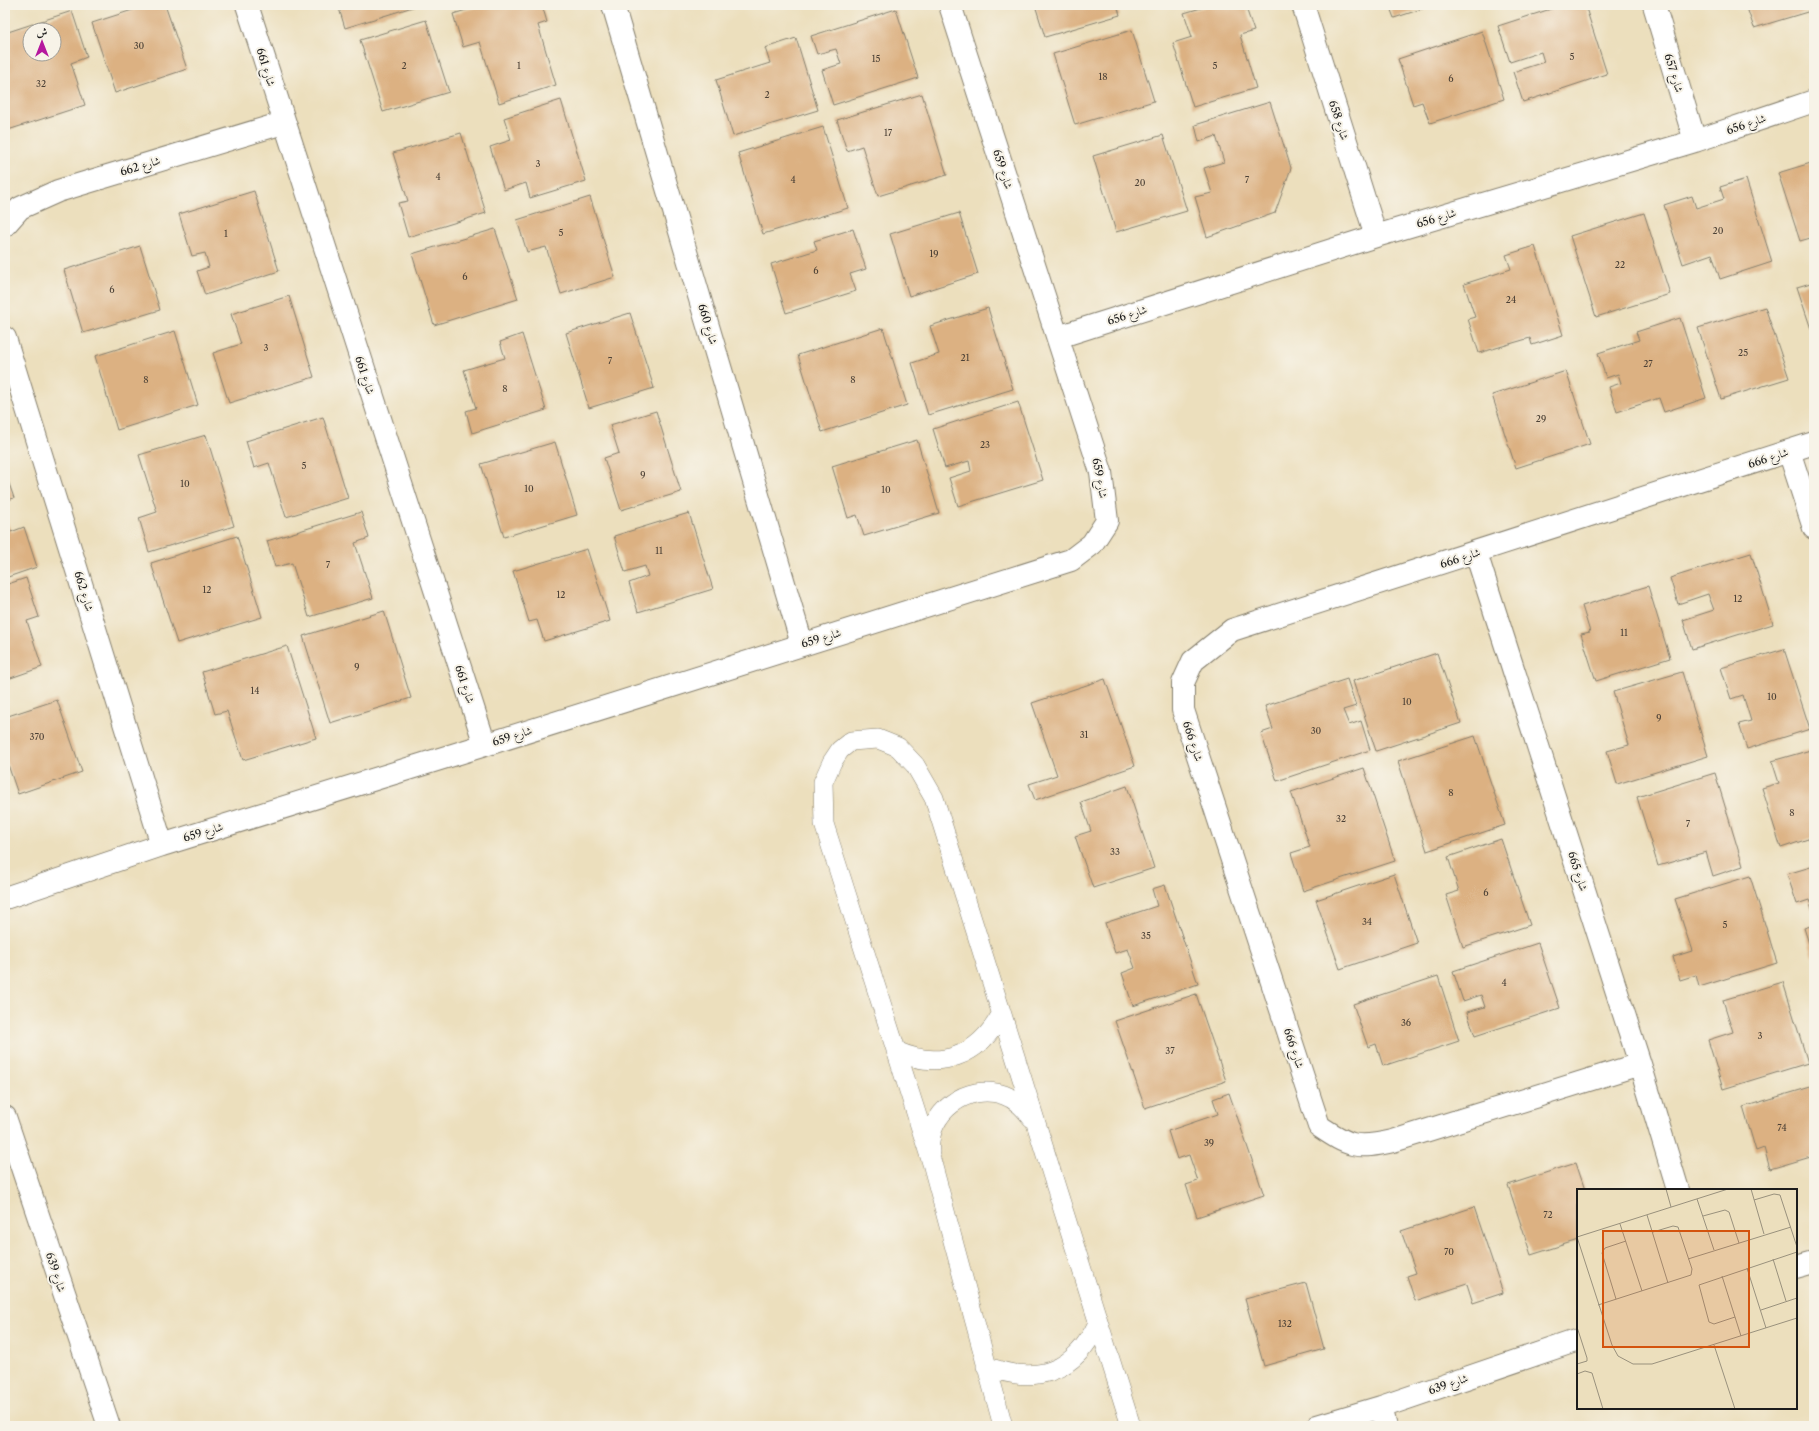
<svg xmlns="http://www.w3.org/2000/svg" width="1819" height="1431" viewBox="0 0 1819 1431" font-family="'Libre Caslon Text',Amiri,serif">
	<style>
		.building { fill: #dcb182; fill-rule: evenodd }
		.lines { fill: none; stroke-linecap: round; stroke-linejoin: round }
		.lane-casing { stroke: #847e6c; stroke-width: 20 }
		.street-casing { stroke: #847e6c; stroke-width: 24 }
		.lane { stroke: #fff; stroke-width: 19 }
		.street { stroke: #fff; stroke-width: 22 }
		.labels { text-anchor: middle; stroke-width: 4; stroke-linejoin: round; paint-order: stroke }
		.number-label { font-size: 9px; fill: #4c4136 }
		.street-label { font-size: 11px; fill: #1c1c1c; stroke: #f7f3e8 }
		.inset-road { fill: none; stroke: #99917d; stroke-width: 1 }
		.view { fill: #d4530e; fill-opacity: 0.15; stroke: #d4530e; stroke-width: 2 }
		.inset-edge { fill: none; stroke: #1c1c1c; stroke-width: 2 }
	</style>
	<rect width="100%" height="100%" fill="#f7f3e8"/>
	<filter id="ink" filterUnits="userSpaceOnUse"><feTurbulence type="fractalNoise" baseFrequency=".025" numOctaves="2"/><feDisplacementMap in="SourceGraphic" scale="8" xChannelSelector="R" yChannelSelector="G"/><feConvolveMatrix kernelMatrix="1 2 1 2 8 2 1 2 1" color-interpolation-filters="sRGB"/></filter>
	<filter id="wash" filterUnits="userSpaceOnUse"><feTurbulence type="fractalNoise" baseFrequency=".012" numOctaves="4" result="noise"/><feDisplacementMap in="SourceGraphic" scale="16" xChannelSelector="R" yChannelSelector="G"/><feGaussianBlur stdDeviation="0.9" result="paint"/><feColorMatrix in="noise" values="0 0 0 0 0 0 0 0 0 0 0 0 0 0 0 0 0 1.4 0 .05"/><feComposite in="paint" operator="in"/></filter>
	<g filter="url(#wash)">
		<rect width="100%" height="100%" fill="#ecdfbd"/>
		<g id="blocks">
			<path class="building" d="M148,5H165L187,69L115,93L92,23Z
				M338,5H419L345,28Z
				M483,5H542L547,22L538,25L556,85L499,103L480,42L463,47L453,14Z
				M1035,5H1117L1120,15L1045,37Z
				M1211,5H1245L1254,31L1240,35L1256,88L1193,107L1173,43L1192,37L1184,13Z
				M1389,5H1434L1394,18Z
				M1563,5H1585L1607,74L1523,102L1513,72L1544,62L1541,52L1510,62L1498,26Z
				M1746,5H1814V10L1754,28Z
				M896,9L918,78L833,105L822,70L841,64L836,49L817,54L811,36Z
				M72,11L87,57L71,63L85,105L5,131V33ZM30,30H54V54H30Z
				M426,20L449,92L383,112L360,40Z
				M1132,30L1154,101L1075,125L1053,54Z
				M1482,31L1504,99L1430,123L1422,102L1413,105L1398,59Z
				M796,38L818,110L733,136L716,80L770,63L765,48Z
				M922,94L947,175L878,196L862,146L847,151L837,120Z
				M561,100L586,181L530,198L526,183L504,190L490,147L511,140L504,118Z
				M1270,102L1291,168L1275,213L1207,237L1195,197L1212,193L1204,168L1224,162L1216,136L1199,142L1195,125Z
				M823,127L848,208L763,234L738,153Z
				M461,133L486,213L408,237L398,203L408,201L393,153Z
				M1163,135L1187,211L1116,232L1093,156Z
				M1814,162V237L1800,241L1778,173Z
				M1746,179L1772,262L1720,279L1712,254L1683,264L1664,205L1692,196L1696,208L1724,199L1720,187Z
				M254,191L279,271L205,295L197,271L209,267L205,253L192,256L179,214Z
				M590,197L615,277L561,294L546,247L527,252L517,220Z
				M959,213L978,274L909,296L890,234Z
				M1644,213L1670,294L1596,317L1570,236Z
				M495,229L518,299L434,325L412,254Z
				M853,229L866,269L850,274L856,291L786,313L771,264L817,250L814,241Z
				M140,246L160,310L83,333L64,270Z
				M1535,246L1563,335L1532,345L1530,338L1479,353L1468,319L1475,317L1464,284L1511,269L1506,255Z
				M1814,282V338L1797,287Z
				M289,296L314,377L229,403L213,353L241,344L231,314Z
				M1765,307L1789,378L1721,399L1698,328Z
				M988,308L1013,389L928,415L912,363L939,354L930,326Z
				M630,313L654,388L589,408L566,333Z
				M1680,318L1706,398L1664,412L1659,398L1617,412L1609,387L1621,383L1618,374L1606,378L1598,353L1639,340L1636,332Z
				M883,328L907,405L822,432L798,355Z
				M175,331L198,405L117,430L95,356Z
				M522,334L546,410L472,433L466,411L476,408L464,370L505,358L500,342Z
				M1566,371L1590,444L1516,468L1492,395Z
				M1018,402L1043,480L958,506L949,478L971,471L969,461L945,468L933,429Z
				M656,411L681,492L621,510L604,458L619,453L610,425Z
				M323,417L348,498L286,517L269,463L254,468L246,441Z
				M206,435L234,526L149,552L139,518L157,512L139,455Z
				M917,440L939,513L864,536L857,515L848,518L832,466Z
				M555,442L577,515L504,537L481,464Z
				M5,472L14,498L5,501Z
				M361,512L369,538L355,543L373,598L309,617L292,563L275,567L267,541Z
				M689,513L713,589L638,612L629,583L648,576L645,566L625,572L614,536Z
				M5,516L11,532L24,527L37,567L5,578Z
				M237,536L262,617L177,643L151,563Z
				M587,549L610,621L544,641L537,620L529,622L513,571Z
				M1751,553L1773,624L1692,649L1683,620L1714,610L1708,594L1678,604L1670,578Z
				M26,578L39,617L27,621L42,667L5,680V585Z
				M1648,586L1670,658L1596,681L1581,634L1590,632L1582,606Z
				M384,611L411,698L330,723L303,636Z
				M287,646L316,738L243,760L227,711L215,714L202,672Z
				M1784,649L1810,729L1747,749L1739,724L1751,721L1743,695L1731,699L1721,668Z
				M1437,653L1461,723L1376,751L1353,681Z
				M1682,672L1708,756L1617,784L1607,751L1629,745L1613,692Z
				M1105,679L1135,766L1035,800L1029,784L1057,775L1032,703Z
				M1347,679L1356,706L1343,710L1349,725L1361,721L1370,750L1277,781L1261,733L1273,729L1265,706Z
				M57,700L82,772L18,794L5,756V717Z
				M1475,736L1505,825L1427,851L1398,761Z
				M1814,749V837L1781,848L1762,788L1779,783L1772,761Z
				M1364,768L1395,861L1303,891L1291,853L1310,847L1291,792Z
				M1715,773L1743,866L1713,876L1706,852L1658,866L1637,797Z
				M1127,786L1154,868L1093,888L1075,836L1091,831L1081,802Z
				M1501,839L1530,925L1463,947L1446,895L1459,891L1448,857Z
				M1814,866V914L1809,900L1797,904L1787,874Z
				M1394,874L1417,943L1340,969L1316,900Z
				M1750,876L1777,963L1699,987L1696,975L1680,980L1673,957L1692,951L1675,899Z
				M1165,885L1198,984L1133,1006L1122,973L1135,968L1128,949L1115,953L1105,923L1157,906L1152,889Z
				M1814,925V955L1813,956L1804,928Z
				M1538,943L1560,1008L1475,1036L1467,1012L1485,1007L1481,995L1463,1001L1453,971Z
				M1438,976L1459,1041L1383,1066L1376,1044L1368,1047L1353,1004Z
				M1783,982L1808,1063L1723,1089L1708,1040L1733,1032L1723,1000Z
				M1196,994L1226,1081L1145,1108L1115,1021Z
				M1814,1086V1156L1770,1169L1764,1148L1756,1151L1743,1107Z
				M1229,1093L1264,1195L1197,1217L1186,1185L1198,1181L1189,1155L1177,1159L1168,1131L1218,1114L1213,1099Z
				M1576,1163L1585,1190H1578V1240L1531,1255L1508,1185Z
				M1474,1207L1503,1293L1473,1303L1467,1284L1415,1301L1407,1276L1416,1273L1401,1231Z
				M1306,1283L1324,1349L1264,1366L1245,1299Z"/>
		</g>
	</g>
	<g filter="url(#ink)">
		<use href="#blocks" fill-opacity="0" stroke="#847e6c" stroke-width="1"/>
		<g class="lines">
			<defs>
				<path id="lane" d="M896,1051C941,1071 978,1056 1001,1015
					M930,1152C926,1113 967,1082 1004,1095C1016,1099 1024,1108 1032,1118
					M986,1366C1037,1386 1075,1372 1098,1323
					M1003,1426L932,1163L824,824L823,782L832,762L840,750L851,741L878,739L898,747L915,765L934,798L1131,1426"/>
				<path id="street" d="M247,5L485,745
					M613,5L802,644
					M1303,5L1376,236
					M1654,5L1695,141
					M5,225L20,208L58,191L283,123
					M1058,337L1376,236L1695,141L1814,101
					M5,338L162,845
					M1789,451L1814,528
					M1476,553L1640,1064L1678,1190
					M5,898L162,845L485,745L1071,560L1092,544L1107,521L1101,472L950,5
					M1640,1064L1393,1141C1357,1149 1350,1147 1319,1126L1183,710V683L1193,661L1232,630L1814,443
					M5,1117L109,1426
					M1796,1267L1814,1262
					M1381,1407L1386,1426
					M1317,1426L1381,1407L1578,1340"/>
			</defs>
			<use href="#lane" class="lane-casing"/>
			<use href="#street" class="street-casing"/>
			<use href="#lane" class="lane"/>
			<use href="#street" class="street"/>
		</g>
	</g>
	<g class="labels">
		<g class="number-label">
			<text x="139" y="49">30</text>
			<text x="1572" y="60">5</text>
			<text x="876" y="62">15</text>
			<text x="404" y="69">2</text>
			<text x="519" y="69">1</text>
			<text x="1215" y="69">5</text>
			<text x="1103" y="80">18</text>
			<text x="1451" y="82">6</text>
			<text x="41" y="87">32</text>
			<text x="767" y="98">2</text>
			<text x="888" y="136">17</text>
			<text x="538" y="167">3</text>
			<text x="438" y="180">4</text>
			<text x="793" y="183">4</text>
			<text x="1247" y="183">7</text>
			<text x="1140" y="186">20</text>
			<text x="1718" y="234">20</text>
			<text x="561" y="236">5</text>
			<text x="226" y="237">1</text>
			<text x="934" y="257">19</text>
			<text x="1620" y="268">22</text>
			<text x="816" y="274">6</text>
			<text x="465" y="280">6</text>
			<text x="112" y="293">6</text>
			<text x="1511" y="303">24</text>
			<text x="266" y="351">3</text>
			<text x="1743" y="356">25</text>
			<text x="965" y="361">21</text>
			<text x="610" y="364">7</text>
			<text x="1648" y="367">27</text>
			<text x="146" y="383">8</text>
			<text x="853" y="383">8</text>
			<text x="505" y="392">8</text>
			<text x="1541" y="422">29</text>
			<text x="985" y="448">23</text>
			<text x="304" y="469">5</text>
			<text x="643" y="478">9</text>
			<text x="185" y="487">10</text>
			<text x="529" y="492">10</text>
			<text x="886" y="493">10</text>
			<text x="659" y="554">11</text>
			<text x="328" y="568">7</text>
			<text x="207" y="593">12</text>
			<text x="561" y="598">12</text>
			<text x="1738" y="602">12</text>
			<text x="1624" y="636">11</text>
			<text x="357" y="670">9</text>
			<text x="255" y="694">14</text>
			<text x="1772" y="700">10</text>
			<text x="1407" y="705">10</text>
			<text x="1659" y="721">9</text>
			<text x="1316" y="734">30</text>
			<text x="1084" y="738">31</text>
			<text x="37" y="740">370</text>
			<text x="1451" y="796">8</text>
			<text x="1792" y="816">8</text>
			<text x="1341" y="822">32</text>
			<text x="1688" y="827">7</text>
			<text x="1115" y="855">33</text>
			<text x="1486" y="896">6</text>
			<text x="1367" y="925">34</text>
			<text x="1725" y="928">5</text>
			<text x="1146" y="939">35</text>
			<text x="1504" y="986">4</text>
			<text x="1406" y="1026">36</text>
			<text x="1760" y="1039">3</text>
			<text x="1170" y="1054">37</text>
			<text x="1782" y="1131">74</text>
			<text x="1209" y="1146">39</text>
			<text x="1548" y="1218">72</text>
			<text x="1449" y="1255">70</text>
			<text x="1285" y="1327">132</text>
		</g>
		<g class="street-label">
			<text transform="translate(266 67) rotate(73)" y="4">شارع 661</text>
			<text transform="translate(1674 73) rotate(73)" y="4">شارع 657</text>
			<text transform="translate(1339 120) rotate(72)" y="4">شارع 658</text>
			<text transform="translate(1746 124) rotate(-19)" y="4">شارع 656</text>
			<text transform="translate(140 166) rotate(-17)" y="4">شارع 662</text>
			<text transform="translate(1003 169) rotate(72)" y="4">شارع 659</text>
			<text transform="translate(1436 218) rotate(-17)" y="4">شارع 656</text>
			<text transform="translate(1127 315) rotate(-18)" y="4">شارع 656</text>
			<text transform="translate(708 324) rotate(73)" y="4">شارع 660</text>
			<text transform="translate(365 375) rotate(72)" y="4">شارع 661</text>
			<text transform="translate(1768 458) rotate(-18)" y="4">شارع 666</text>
			<text transform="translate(1100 478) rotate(79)" y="4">شارع 659</text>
			<text transform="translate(1460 558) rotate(-18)" y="4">شارع 666</text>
			<text transform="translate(84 591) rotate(73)" y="4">شارع 662</text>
			<text transform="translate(821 638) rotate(-17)" y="4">شارع 659</text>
			<text transform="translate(465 684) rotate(72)" y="4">شارع 661</text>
			<text transform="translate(512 736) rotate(-18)" y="4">شارع 659</text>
			<text transform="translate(1193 741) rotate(72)" y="4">شارع 666</text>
			<text transform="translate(203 832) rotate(-17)" y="4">شارع 659</text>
			<text transform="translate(1578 871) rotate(72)" y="4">شارع 665</text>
			<text transform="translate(1294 1048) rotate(72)" y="4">شارع 666</text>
			<text transform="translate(56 1272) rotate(72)" y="4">شارع 639</text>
			<text transform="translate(1448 1384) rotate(-19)" y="4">شارع 639</text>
		</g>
	</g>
	<g transform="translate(1577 1189)">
		<rect width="220" height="220" fill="#ecdfbd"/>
		<path class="inset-road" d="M89,0L94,18M174,0L187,45M120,10L137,61M177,11L197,5L203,6L220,58M70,26L91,94M126,27L148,21L152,23L162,54M43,35L65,102M0,48L35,156L41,167L56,175H75L220,129M0,48L151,0M111,70L214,38M196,70L209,112M170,79L189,139M145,87L164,147M39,110L25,64L28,59L49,52M21,116L114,86L115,80L101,38L96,37L76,43M184,121L220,109M158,128L137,135L132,133L122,96L220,63M0,138L10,169V172L0,175M137,156L158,220M0,185L8,182L15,184L26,220"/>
		<path class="view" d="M26,42H172V158H26Z"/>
		<rect width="220" height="220" class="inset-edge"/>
	</g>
	<rect width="1819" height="1431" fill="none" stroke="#f7f3e8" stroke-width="20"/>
	<g transform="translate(42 42)"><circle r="19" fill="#f7f3e8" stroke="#9f9d96"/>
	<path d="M0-3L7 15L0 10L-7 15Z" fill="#b5179e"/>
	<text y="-6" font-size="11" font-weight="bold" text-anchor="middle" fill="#1c1c1c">ش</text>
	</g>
</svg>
